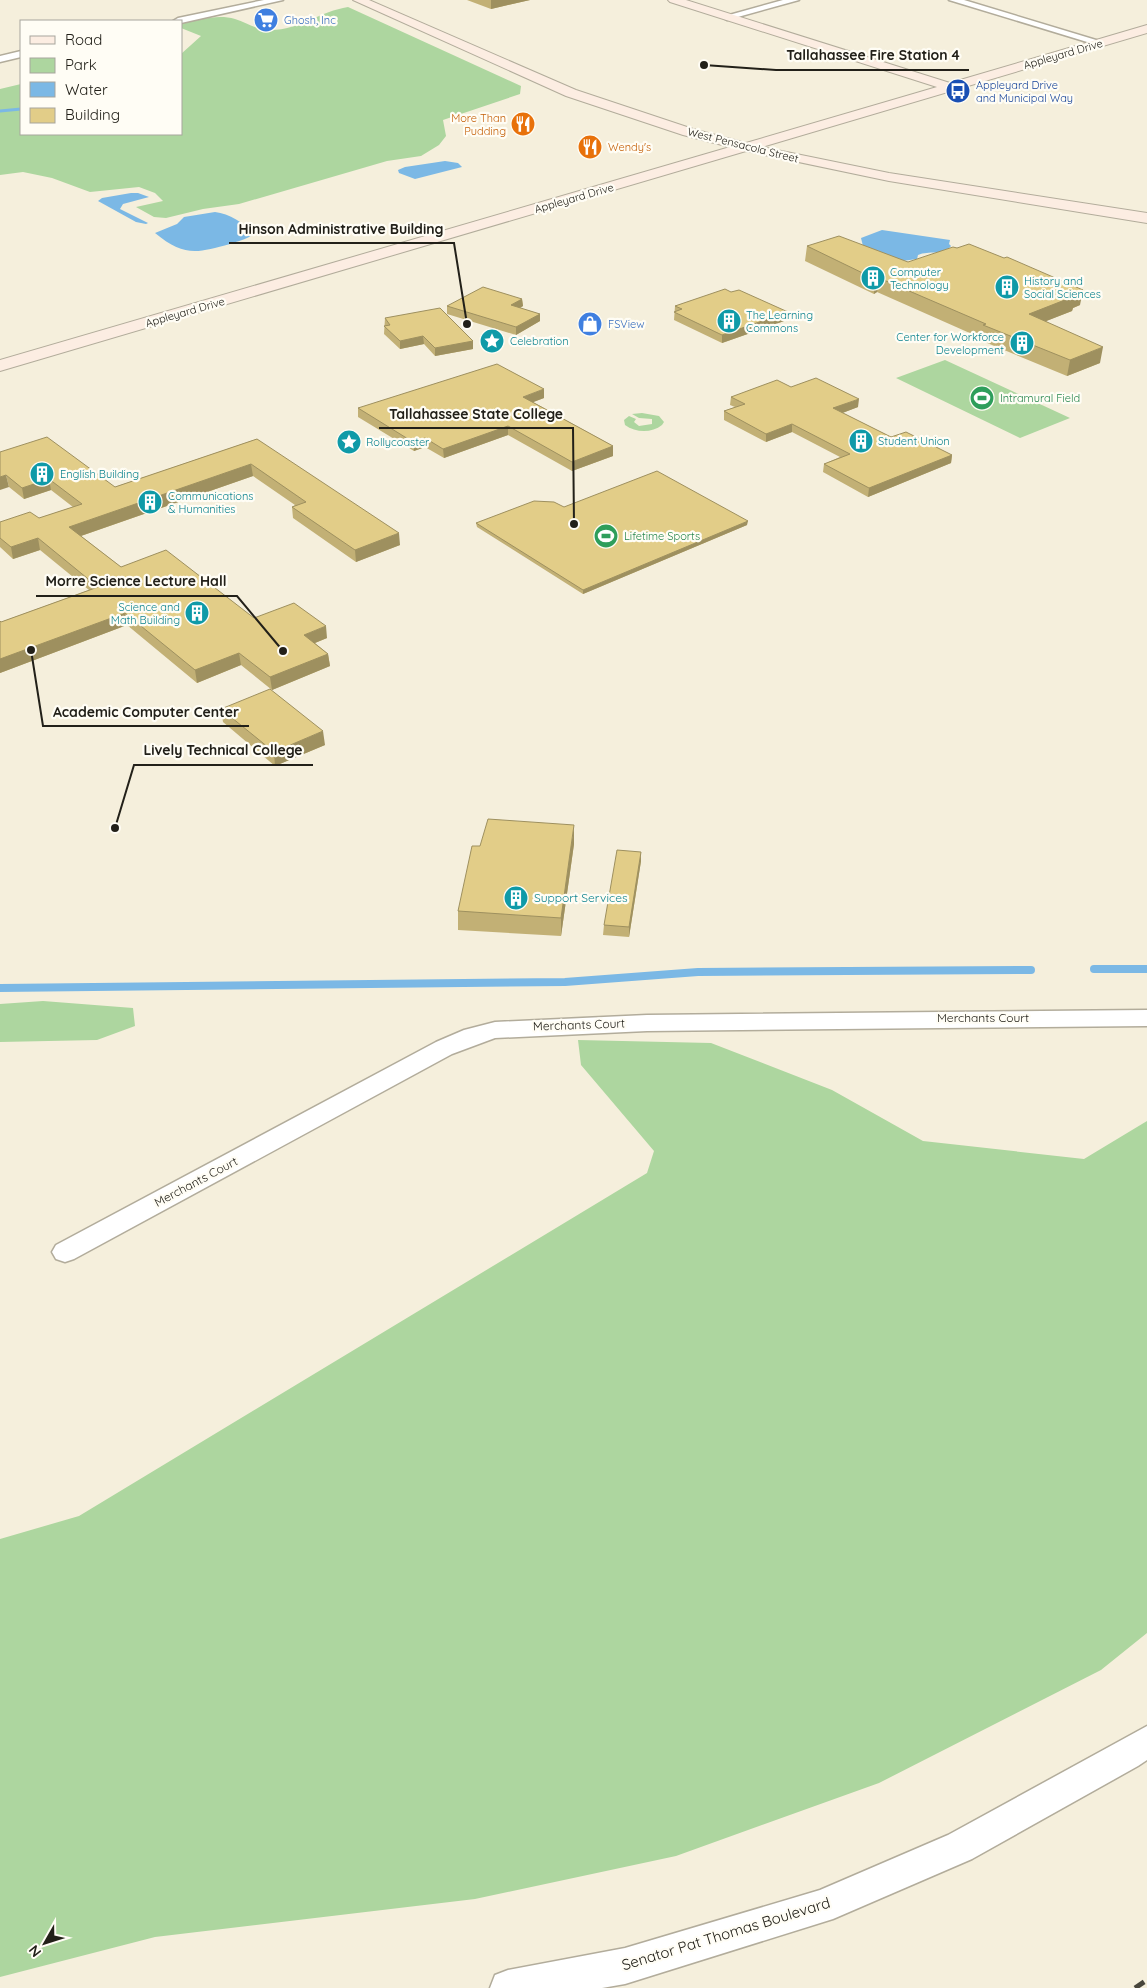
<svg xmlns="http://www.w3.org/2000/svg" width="1147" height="1988" viewBox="0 0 1147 1988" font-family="Quicksand,sans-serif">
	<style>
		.green { fill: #add69f }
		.water { fill: #7bb8e5 }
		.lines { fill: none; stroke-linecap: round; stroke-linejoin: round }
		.stream-far1 { stroke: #7bb8e5; stroke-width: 3 }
		.stream { stroke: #7bb8e5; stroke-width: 8 }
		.street-casing { stroke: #b2ac9b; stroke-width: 3 }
		.secondary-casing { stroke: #b2ac9b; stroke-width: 2 }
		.street { fill: #fff; fill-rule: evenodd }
		.secondary { fill: #fcede2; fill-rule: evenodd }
		.rail { stroke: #48463c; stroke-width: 5; stroke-dasharray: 11 5; stroke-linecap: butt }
		.wall { fill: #c2b075 }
		.shaded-wall { fill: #9e905f }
		.building { fill: #e2cd88; stroke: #9e905f }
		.labels { text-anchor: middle; stroke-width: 4.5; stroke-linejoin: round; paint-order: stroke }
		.far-shop-label { font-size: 11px; fill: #366cbe; stroke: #fffdf5; text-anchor: start }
		.far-street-label { font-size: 11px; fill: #222019; stroke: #fffdf5 }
		.far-transit-label { font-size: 11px; fill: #164399; stroke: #fffdf5; text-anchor: start }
		.far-food-label { font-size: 11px; fill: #c56008; stroke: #fffdf5; text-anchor: end }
		.far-culture-label { font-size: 11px; fill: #0d838f; stroke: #fffdf5; text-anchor: start }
		.far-leisure-label { font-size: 11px; fill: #27864d; stroke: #fffdf5; text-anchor: start }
		.culture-label { font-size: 12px; fill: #0d838f; stroke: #fffdf5; text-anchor: start }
		.street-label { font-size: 12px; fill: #222019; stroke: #fffdf5 }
		.near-street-label { font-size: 15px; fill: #222019; stroke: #fffdf5 }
		.leader { fill: none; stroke: #222019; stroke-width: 2 }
		.callout-dot { fill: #222019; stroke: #fffdf5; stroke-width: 2 }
		.callout-label { font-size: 14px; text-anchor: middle; font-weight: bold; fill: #222019; stroke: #fffdf5; stroke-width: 4.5; stroke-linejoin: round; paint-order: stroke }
	</style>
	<rect width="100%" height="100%" fill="#f5efdc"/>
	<path class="green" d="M348,7L521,86L520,94L443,120L446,136L439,145L421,156L387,161L239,204L203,209L166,218L154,217L136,207L163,201L155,193L139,187L90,192L52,178L23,172L0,175V89L21,84V134H181V54L201,36L181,28V24C199,20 217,14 235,19C248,23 256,30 271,30C299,30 321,11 348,7Z
		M945,360L1070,418L1020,438L896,378Z
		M642,413L659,416L664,422L662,425C652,433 636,433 625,425L624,420L629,416L636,419L634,422L639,426L652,424V419L639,418L632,414Z
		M43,1001L133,1008L135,1026L97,1040L0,1042V1004Z
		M578,1040L711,1043L832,1090L923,1141L1084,1159L1147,1121V1633L1101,1670L879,1783L676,1856L475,1899L155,1937L0,1977V1539L79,1516L647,1173L654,1151L581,1065Z"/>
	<path class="water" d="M445,161L458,163L462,167L415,179L399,173L398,170L405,167Z
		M131,193H138L149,197L123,204L120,209L148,223L146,224L136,222L98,201L102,198Z
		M215,212C229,214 245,222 252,235C246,240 237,241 230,244C197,253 184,257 155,233L177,224L184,217Z
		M882,230L950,240L949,244L951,246C943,256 929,250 918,255L917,259L902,261L863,246L861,238Z"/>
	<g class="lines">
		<path class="stream-far1" d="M0,111L21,109"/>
		<path class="stream" d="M1094,969H1147
			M0,988L565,982L698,972L1031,970"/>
		<defs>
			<path id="street" d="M264,0H283L181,23V21H173L178,18Z
				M783,0H799L727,20L722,17Z
				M949,0H964L1106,43L1097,45Z
				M21,51V57L0,62V56Z
				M1147,1010V1026L647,1031L495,1038L452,1054L74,1259L65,1262L56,1259L52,1252L56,1245L436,1042L464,1030L495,1022L647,1015Z
				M1147,1726V1760L1138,1766L972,1859L833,1919L625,1984L602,1988H490L495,1975L508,1970L625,1948L820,1890L948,1835Z"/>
			<path id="secondary" d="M353,0H369L576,90L693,129L746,143L937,87L670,2L668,0H686L950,83L1147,25V33L762,147L889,173L1147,213V223L889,181L746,151L0,371V360L730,147L683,135L566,96Z"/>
		</defs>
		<use href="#street" class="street-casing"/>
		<use href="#secondary" class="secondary-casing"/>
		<use href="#street" class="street"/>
		<use href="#secondary" class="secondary"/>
		<path class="rail" d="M1135,1988L1147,1980"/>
	</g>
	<path class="wall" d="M467,0H530L491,9Z
		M807,246L908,262L1080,305L1073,308L1072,311L1046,321L1100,363L1067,376L980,340L981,338L877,292L874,294L805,261Z
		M731,292L788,312L787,320L722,343L674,320L675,306Z
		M522,299L523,306L520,308L540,314V321L516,335L447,314V306Z
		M385,318L473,341V349L435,356L424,344L400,349L384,334Z
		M791,387L858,407L842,413L891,437L952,455L951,463L868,497L823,472L824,464L840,457L792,432L766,442L724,420V411L735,407L730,405L731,397Z
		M544,398L533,402L613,446V456L572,471L508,435L444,458L425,447L414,451L358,417V408Z
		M257,439L400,545L356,562L293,518L292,507L295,505L253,476L81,536L121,567L254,618L327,638L315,643L328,654L330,666L272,690L241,665L197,683L127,625L0,673V621L1,622L89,590L40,550L13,559L0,547V522L39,518L73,507L51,490L24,499L9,487L0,452L115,487Z
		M564,507L747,525L583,594L477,527L476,523Z
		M221,709L325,745L275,766L223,722Z
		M574,844L561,936L458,930V911L480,846Z
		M641,852V861L629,937L603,935L604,925Z"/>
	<path class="shaded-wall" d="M491,0H530L491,9Z
		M879,278L877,292L874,294L875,279Z
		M1083,290L1080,305L1073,308L1072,311L1026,329L1029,314L1071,294Z
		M522,299L523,306L511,313V305Z
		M788,312L787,320L722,343V335Z
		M540,314V321L516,335V327Z
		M423,336L424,344L400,349V341Z
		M473,341V349L435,356V348Z
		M1103,347L1100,363L1067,376L1070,360Z
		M544,389V398L523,406V397Z
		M859,399L858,407L832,417L833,408Z
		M792,424V432L766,442V434Z
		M508,426V435L444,458L443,449Z
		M425,438V447L414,451L413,442Z
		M613,446V456L572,471V462Z
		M952,455L951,463L868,497L869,488Z
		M251,464L253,476L72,539L69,527Z
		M6,475L9,487L0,490V477Z
		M49,479L51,490L24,499L22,488Z
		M748,521L747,525L583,594V590Z
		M399,533L400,545L356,562L355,550Z
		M38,538L40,550L13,559L11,547Z
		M125,613L127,625L0,673V659Z
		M326,626L327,638L305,647L304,635Z
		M239,653L241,665L197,683L195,670Z
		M328,654L330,666L272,690L270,677Z
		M323,731L325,745L275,766L274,752Z
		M574,825V844L561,936V918Z
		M641,852V861L629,937V927Z"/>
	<path class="building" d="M839,236L908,262L953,247L957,248L969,244L1004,258L1007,257L1083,290L1071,294L1075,296L1029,314L1103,347L1070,360L983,325L986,324L879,278L875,279L807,246Z
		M483,287L522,299L511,305L540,314L516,327L447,306Z
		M725,289L731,292L739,290L788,312L722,335L674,312L682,309L675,306Z
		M440,308L473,341L435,348L423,336L400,341L384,326L390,325L385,318Z
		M497,364L544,389L523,397L613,446L572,462L508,426L443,449L425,438L413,442L358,408Z
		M816,378L859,399L833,408L891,437L906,432L952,455L869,488L824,464L850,454L792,424L766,434L724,411L745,404L731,397L777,380L791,387Z
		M47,437L115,487L257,439L399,533L355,550L292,507L306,502L251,464L69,527L121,567L166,550L254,618L294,603L326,626L304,635L328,654L270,677L239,653L195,670L125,613L0,659V621L1,622L98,587L38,538L11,547L0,538V522L30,512L39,518L82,504L49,479L22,488L6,475L0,477V452Z
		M657,471L748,521L583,590L476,523L534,501L554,502L564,507Z
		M270,689L323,731L274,752L221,709Z
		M488,819L574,825L561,918L458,911L472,846H480Z
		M617,850L641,852L629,927L604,925Z"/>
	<defs>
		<symbol id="supermarket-disc" viewBox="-11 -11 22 22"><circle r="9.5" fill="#3f7fe0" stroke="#fffdf5"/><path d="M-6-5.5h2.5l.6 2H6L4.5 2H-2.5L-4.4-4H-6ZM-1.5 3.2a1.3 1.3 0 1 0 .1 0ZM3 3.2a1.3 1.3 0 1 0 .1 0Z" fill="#fff"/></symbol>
		<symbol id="bus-disc" viewBox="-11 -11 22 22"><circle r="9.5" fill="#1a4fb4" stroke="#fffdf5"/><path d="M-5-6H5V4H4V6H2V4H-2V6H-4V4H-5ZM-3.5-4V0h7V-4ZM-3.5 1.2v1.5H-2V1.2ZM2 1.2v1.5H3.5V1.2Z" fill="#fff"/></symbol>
		<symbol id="restaurant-disc" viewBox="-11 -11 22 22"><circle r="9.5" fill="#e8710a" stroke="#fffdf5"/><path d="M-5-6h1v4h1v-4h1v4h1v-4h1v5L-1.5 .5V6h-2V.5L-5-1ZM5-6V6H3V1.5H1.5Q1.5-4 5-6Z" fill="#fff"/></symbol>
		<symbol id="building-disc" viewBox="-11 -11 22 22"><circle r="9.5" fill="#0f9aa8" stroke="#fffdf5"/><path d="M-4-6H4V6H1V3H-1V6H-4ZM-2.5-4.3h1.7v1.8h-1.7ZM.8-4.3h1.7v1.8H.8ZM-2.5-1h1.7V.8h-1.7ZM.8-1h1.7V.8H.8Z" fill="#fff"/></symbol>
		<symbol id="shop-disc" viewBox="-11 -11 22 22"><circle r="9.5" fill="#3f7fe0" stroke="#fffdf5"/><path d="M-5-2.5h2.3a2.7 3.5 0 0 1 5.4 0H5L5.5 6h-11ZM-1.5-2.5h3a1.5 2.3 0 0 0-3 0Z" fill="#fff"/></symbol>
		<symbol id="sight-disc" viewBox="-11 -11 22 22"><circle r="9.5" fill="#0f9aa8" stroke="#fffdf5"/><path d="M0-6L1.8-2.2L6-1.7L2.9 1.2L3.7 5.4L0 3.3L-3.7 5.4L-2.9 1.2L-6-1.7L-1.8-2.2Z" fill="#fff"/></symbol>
		<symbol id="stadium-disc" viewBox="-11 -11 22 22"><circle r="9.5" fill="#2e9e5b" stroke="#fffdf5"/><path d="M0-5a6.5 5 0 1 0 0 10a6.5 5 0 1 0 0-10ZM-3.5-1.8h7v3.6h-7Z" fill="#fff"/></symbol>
	</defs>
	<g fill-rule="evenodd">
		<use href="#supermarket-disc" x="252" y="6" width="28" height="28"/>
		<use href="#bus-disc" x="944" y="77" width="28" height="28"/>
		<use href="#restaurant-disc" x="509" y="110" width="28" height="28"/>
		<use href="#restaurant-disc" x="576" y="133" width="28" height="28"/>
		<use href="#building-disc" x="859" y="264" width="28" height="28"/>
		<use href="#building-disc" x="993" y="273" width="28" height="28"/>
		<use href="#building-disc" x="715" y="307" width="28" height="28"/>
		<use href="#shop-disc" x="576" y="310" width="28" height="28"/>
		<use href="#sight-disc" x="478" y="327" width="28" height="28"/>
		<use href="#building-disc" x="1008" y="329" width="28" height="28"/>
		<use href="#stadium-disc" x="968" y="384" width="28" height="28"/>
		<use href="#building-disc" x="847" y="427" width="28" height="28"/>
		<use href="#sight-disc" x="335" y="428" width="28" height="28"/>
		<use href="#building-disc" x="28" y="460" width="28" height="28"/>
		<use href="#building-disc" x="136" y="488" width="28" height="28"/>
		<use href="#stadium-disc" x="592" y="522" width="28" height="28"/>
		<use href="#building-disc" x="183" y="599" width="28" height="28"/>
		<use href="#building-disc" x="502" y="884" width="28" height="28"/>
	</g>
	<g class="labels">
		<g class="far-shop-label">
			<text x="284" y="24">Ghosh, Inc</text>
			<text x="608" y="328">FSView</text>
		</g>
		<g class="far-street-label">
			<text transform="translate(1063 54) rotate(-16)" y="4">Appleyard Drive</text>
			<text transform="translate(743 145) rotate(14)" y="4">West Pensacola Street</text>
			<text transform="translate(574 198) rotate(-16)" y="4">Appleyard Drive</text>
			<text transform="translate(185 312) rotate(-16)" y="4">Appleyard Drive</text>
		</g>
		<g class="far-transit-label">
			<text x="976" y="89">Appleyard Drive<tspan x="976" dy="13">and Municipal Way</tspan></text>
		</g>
		<g class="far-food-label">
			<text x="506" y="122">More Than<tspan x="506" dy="13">Pudding</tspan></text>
			<text x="608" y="151" text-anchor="start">Wendy's</text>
		</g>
		<g class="far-culture-label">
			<text x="890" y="276">Computer<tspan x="890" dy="13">Technology</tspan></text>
			<text x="1024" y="285">History and<tspan x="1024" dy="13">Social Sciences</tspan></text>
			<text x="746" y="319">The Learning<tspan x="746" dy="13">Commons</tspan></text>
			<text x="1004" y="341" text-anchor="end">Center for Workforce<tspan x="1004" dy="13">Development</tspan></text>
			<text x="510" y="345">Celebration</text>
			<text x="878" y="445">Student Union</text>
			<text x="366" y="446">Rollycoaster</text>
			<text x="60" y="478">English Building</text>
			<text x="168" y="500">Communications<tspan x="168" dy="13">&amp; Humanities</tspan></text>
			<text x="180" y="611" text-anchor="end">Science and<tspan x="180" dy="13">Math Building</tspan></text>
		</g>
		<g class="far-leisure-label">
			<text x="1000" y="402">Intramural Field</text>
			<text x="624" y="540">Lifetime Sports</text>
		</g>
		<g class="culture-label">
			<text x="534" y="902">Support Services</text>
		</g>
		<g class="street-label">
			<text x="983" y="1022">Merchants Court</text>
			<text transform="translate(579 1025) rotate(-2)" y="4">Merchants Court</text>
			<text transform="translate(196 1182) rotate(-28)" y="4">Merchants Court</text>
		</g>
		<g class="near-street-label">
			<text transform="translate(726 1934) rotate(-17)" y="5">Senator Pat Thomas Boulevard</text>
		</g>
	</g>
	<path class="leader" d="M704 65L776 70H969M467 324L454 243H229M574 524L573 428H379M283 651L237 596H36M31 650L43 726H249M115 828L134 765H313"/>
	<g class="callout-dot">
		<circle cx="704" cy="65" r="5"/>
		<circle cx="467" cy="324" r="5"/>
		<circle cx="574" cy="524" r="5"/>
		<circle cx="283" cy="651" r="5"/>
		<circle cx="31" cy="650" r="5"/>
		<circle cx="115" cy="828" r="5"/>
	</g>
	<g class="callout-label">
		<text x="873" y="60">Tallahassee Fire Station 4</text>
		<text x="341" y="234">Hinson Administrative Building</text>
		<text x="476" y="419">Tallahassee State College</text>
		<text x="136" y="586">Morre Science Lecture Hall</text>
		<text x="146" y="717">Academic Computer Center</text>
		<text x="223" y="755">Lively Technical College</text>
	</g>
	<rect x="20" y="20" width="162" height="115" fill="#fffdf5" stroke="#a7a59d"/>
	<rect x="30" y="36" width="25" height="8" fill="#fcede2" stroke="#a7a59d"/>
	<text x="65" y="45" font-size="15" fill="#222019">Road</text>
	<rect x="30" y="58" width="25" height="15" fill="#add69f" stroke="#a7a59d"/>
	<text x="65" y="70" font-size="15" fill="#222019">Park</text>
	<rect x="30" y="82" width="25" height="15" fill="#7bb8e5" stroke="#a7a59d"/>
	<text x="65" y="95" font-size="15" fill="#222019">Water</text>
	<rect x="30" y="108" width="25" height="15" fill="#e2cd88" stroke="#a7a59d"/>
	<text x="65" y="120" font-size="15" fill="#222019">Building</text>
	<g transform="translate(45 1943) rotate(231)" stroke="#fffdf5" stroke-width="4" paint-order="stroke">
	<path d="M0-4L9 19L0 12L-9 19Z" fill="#222019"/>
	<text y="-8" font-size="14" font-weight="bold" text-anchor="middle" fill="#222019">N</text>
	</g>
</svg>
